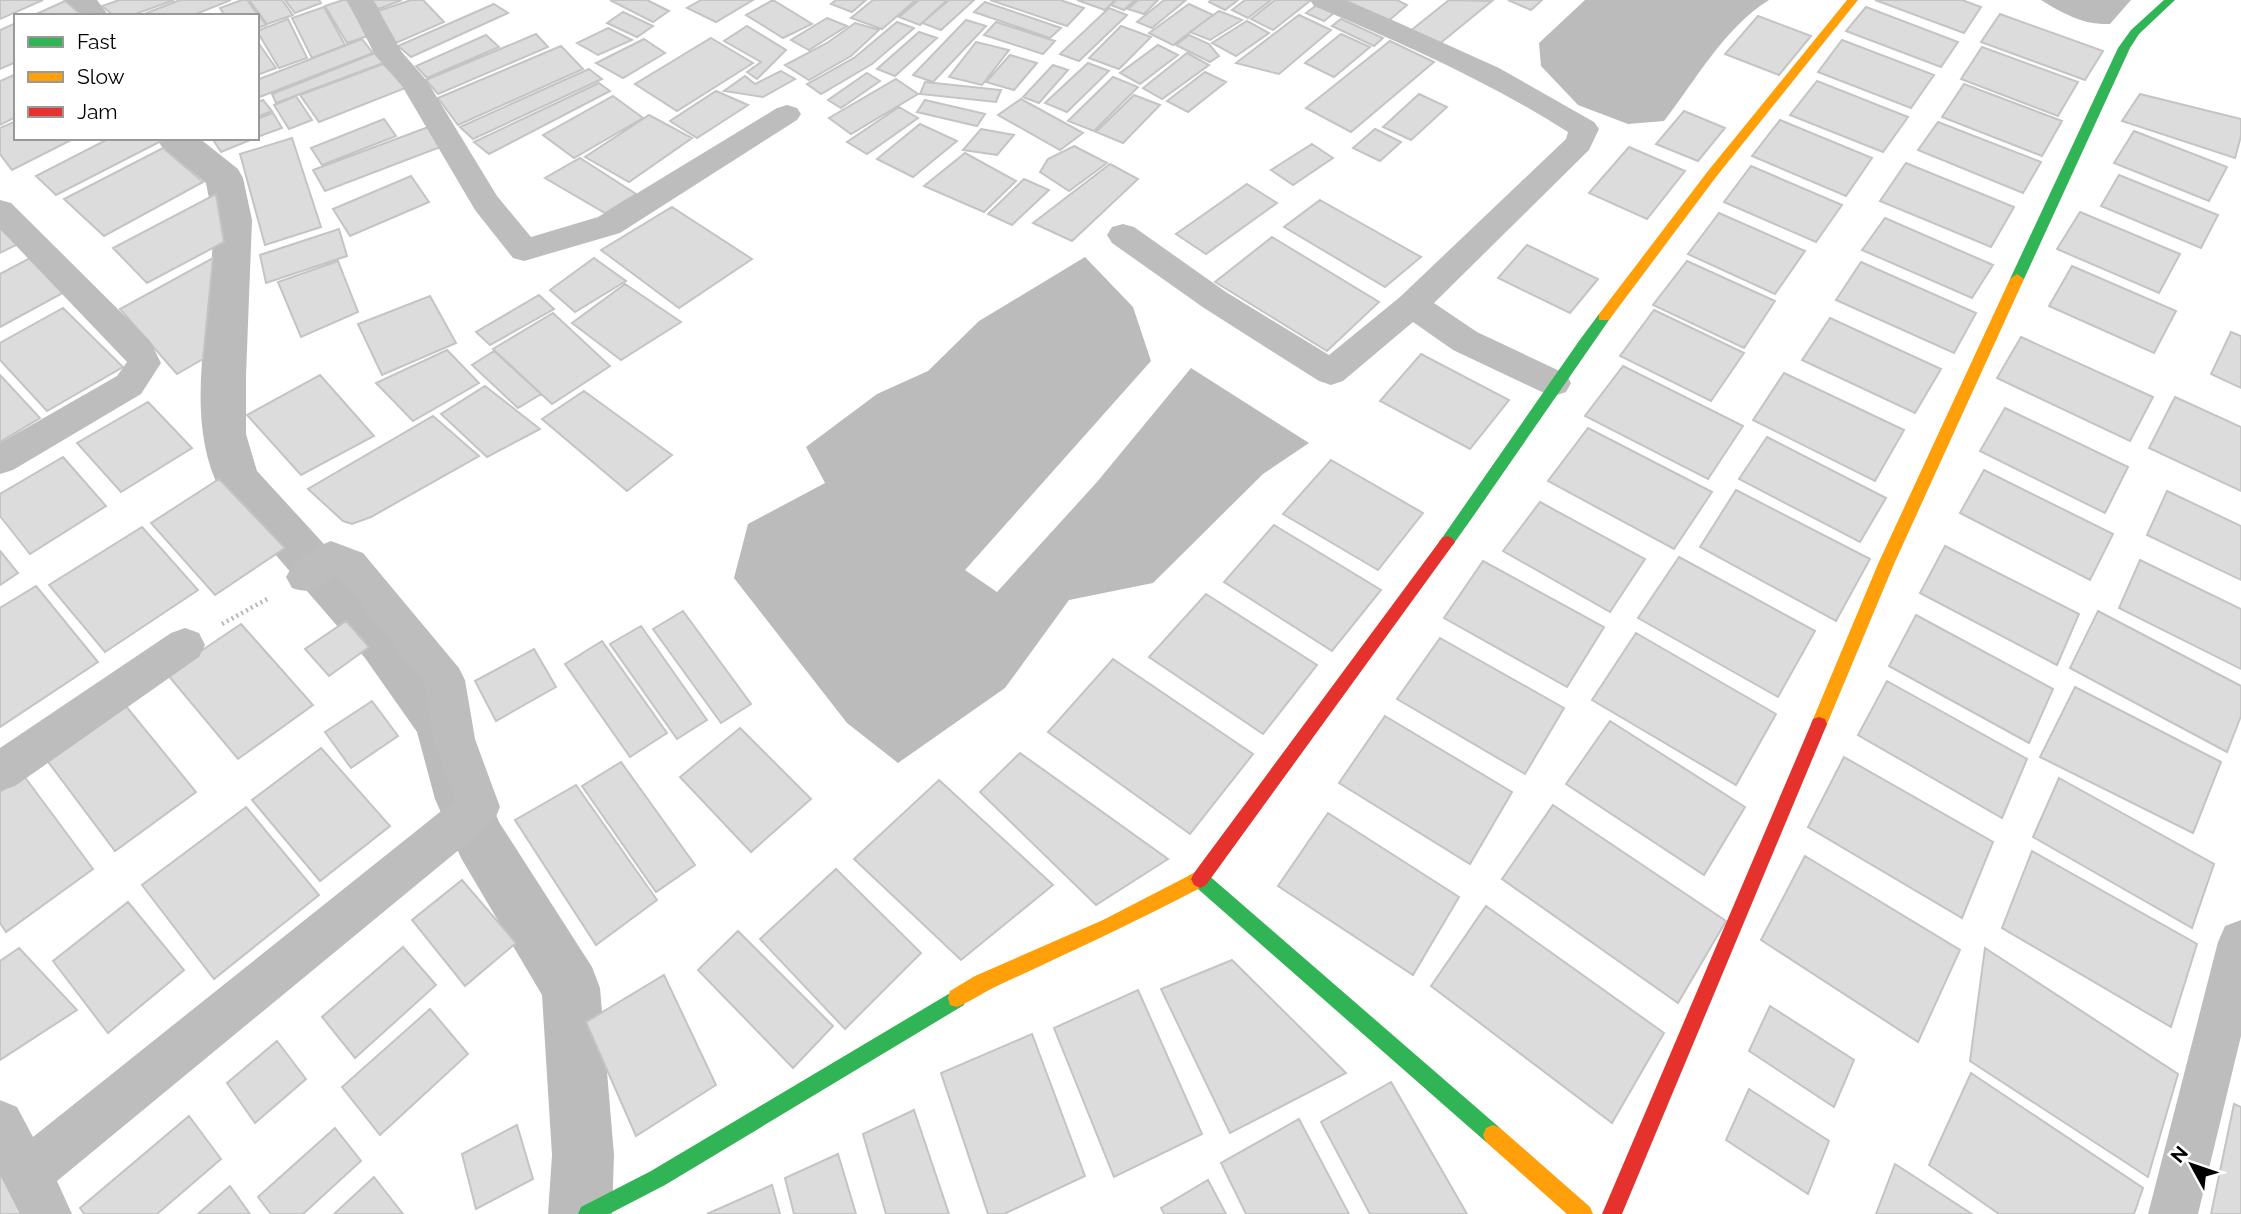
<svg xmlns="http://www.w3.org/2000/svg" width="2241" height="1214" viewBox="0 0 2241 1214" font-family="Raleway,sans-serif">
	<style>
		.water { fill: #bbb }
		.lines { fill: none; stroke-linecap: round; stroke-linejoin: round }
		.canal { fill: #bbb; fill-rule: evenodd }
		.building { fill: #dcdcdc; stroke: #c4c4c4; stroke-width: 2 }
		.path { stroke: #b8b8b8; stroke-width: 4.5; stroke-dasharray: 2 3.5; stroke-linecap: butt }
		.street { fill: #bdbdbd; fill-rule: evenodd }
		.fast { fill: #30b455; fill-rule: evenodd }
		.slow { fill: #ff9f0a; fill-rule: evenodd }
		.jam { fill: #e5322d; fill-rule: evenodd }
	</style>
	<rect width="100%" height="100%" fill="#fff"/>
	<path class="water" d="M1585,0H1769C1724,28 1696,80 1664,121L1628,124L1578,105L1541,66L1539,43Z
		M2041,0H2131L2110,24C2083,25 2064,14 2041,0Z
		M1085,257L1133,307L1151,361L965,570L997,592L1097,482L1191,368L1309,443L1263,474L1153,583L1069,600L1005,688L898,763L847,723L734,578L748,524L825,483L806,447L877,394L928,371L979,321Z"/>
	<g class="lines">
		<path class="canal" d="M63,0H97L109,16H74Z
			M156,138H199L238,169L243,178L252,220L246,376V434L257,471L401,628L459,707L467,723L489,798L499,822L592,967L600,988L614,1155L612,1214H548L552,1155L542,995L461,858L435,799L417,732L365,658L221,492C178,410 217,307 212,220C212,208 208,195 206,183L162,147Z"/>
	</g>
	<path class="building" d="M0,0H43L0,19Z
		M119,0H174L130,16H114L102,6Z
		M180,0H231L191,16H139Z
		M242,0H247L266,25L257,28V16H225L220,8Z
		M249,0H282L293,15L267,24Z
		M285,0H319L321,3L295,13Z
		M343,0H347L368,36L347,43L325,6Z
		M372,0H402L378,9Z
		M411,0H423L444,22L396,43L378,11Z
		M610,0H647L669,11L653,22Z
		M701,0H753L716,22L687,8Z
		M773,0L812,24L783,38L746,15Z
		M836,0H866L852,12L831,4Z
		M873,0H916L882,29L851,18Z
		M919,0H947L920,25L899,17Z
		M949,0H974L941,30L922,23Z
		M990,0H1060L1084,8L1067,26Z
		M1077,0H1115L1105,10Z
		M1116,0H1135L1124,10L1111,5Z
		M1138,0H1158L1144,14L1128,9Z
		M1164,0H1186L1152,28L1137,22Z
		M1211,0H1238L1225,10L1209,2Z
		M1245,0H1271L1248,18L1232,10Z
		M1275,0H1311L1273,30L1251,19Z
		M1336,0H1397L1407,5L1386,23Z
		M1449,0L1492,1L1438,45L1409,32Z
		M1508,0H1542L1531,10Z
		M1875,0H1962L1981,7L1964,33Z
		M65,1L83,16H32Z
		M985,2L1061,28L1050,38L974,12Z
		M494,4L508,13L411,57L398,46Z
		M1189,4L1213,15L1173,45L1149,33Z
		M1317,5L1334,13L1324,21L1306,13Z
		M324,7L345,45L312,58L292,18Z
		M1866,7L1958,42L1941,67L1846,31Z
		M1109,8L1127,15L1079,61L1060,54Z
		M1219,11L1242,20L1210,40L1190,32Z
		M623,12L653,26L637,37L607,23Z
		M2000,14L2103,51L2085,80L1981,42Z
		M1299,15L1331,30L1279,74L1236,63Z
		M1758,16L1811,36L1779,75L1725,54Z
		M827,18L847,26L809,50L791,40Z
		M288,19L307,58L279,68L257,31Z
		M1341,19L1383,38L1374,46L1332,26Z
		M966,20L986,26L933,82L913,75Z
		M1247,21L1269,33L1236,56L1212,43Z
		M897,22L914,28L872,64L821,94L807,84L854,58Z
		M996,22L1055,41L1043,54L984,35Z
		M16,23V62L0,69V30Z
		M855,23L879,30L851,56L809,80L785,65L827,43Z
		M747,26L786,50L757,79L747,72L761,62L724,41Z
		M1121,26L1151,37L1119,69L1089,58Z
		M608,28L632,40L598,55L577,43Z
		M919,32L937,38L895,76L877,69Z
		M536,34L548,47L438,94L426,80Z
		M1341,34L1370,47L1334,77L1305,63Z
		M486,35L499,47L427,78L416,66Z
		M1189,35L1209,44L1219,56L1210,62L1176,45Z
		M711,38L753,63L677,111L635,84Z
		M362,39L373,53L257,98V80Z
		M644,39L665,53L623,78L596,63Z
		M1842,40L1934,75L1911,108L1818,72Z
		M257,41L276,68L257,75Z
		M1390,41L1434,62L1351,132L1306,108Z
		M976,42L1009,50L982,85L949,77Z
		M1158,45L1178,55L1140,84L1120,73Z
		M561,46L583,69L458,125L438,98Z
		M1982,47L2078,82L2058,116L1961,79Z
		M375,53L386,62L276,103L272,94Z
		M1187,53L1209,65L1162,99L1143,88Z
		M1010,55L1037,63L1014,90L986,82Z
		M1088,63L1109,71L1067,112L1045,103Z
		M383,64L408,87L319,122L300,95Z
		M1053,65L1068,70L1039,103L1023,97Z
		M589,69L602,79L473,139L460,127Z
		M781,71L795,79L763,97L724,91L745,76L755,84Z
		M1205,72L1226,82L1188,112L1167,101Z
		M867,73L880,81L841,108L828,100Z
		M16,74V117L0,125V81Z
		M1113,77L1138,87L1094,131L1068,121Z
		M896,79L918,94L851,134L829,118Z
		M1817,81L1908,117L1883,152L1790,115Z
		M925,82L1001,90L996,102L920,94Z
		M599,83L610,91L489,154L474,142Z
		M1964,84L2062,121L2042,156L1942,117Z
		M716,91L748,105L697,138L670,121Z
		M1419,94L1447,107L1411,140L1383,127Z
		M2140,94L2241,119V136L2235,158L2122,121Z
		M1134,95L1160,105L1123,143L1096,132Z
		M296,96L312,120L289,129L274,105Z
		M613,96L643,118L574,158L543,135Z
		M1021,99L1083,133L1060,150L998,115Z
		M263,100L272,111L257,117V102Z
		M925,100L985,114L977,126L917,112Z
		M899,107L918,118L867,154L847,142Z
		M1684,111L1725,128L1698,161L1656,144Z
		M273,113L282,128L257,137V119Z
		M649,115L692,138L629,182L585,157Z
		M384,119L396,136L322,165L311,148Z
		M1780,120L1872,158L1846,196L1752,156Z
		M16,121V138H75L12,170L0,154V128Z
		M1938,122L2041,162L2023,193L1918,150Z
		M920,124L957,141L913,177L877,159Z
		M431,126L443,146L325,191L313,170Z
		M981,129L1014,135L997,155L963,150Z
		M1375,129L1401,142L1380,161L1353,148Z
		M2134,131L2227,167L2209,201L2114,163Z
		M110,138L165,139L56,195L36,176Z
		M212,138H255L221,152Z
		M292,138L321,227L265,245L240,154Z
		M1312,144L1333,158L1293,185L1271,170Z
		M1074,146L1107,163L1069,191L1040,172L1048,159Z
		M1629,147L1685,171L1647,219L1589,193Z
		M163,148L203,182L104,236L64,199Z
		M965,153L1016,181L984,212L924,186Z
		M580,158L636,194L605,213L545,178Z
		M1906,163L2014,207L1991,247L1880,201Z
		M1110,164L1138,179L1072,241L1033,223Z
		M1751,166L1842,205L1816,242L1724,202Z
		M2119,175L2218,215L2201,248L2101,206Z
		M411,176L429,202L350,236L333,209Z
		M1024,179L1049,190L1012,225L988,214Z
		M1247,184L1277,203L1206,254L1176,234Z
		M216,194L224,242L147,283L113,248Z
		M1320,200L1421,257L1385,287L1284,227Z
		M672,207L752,259L679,308L601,250Z
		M2080,212L2180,254L2159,293L2057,249Z
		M1719,213L1805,251L1775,294L1688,254Z
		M1885,218L1993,265L1972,298L1862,250Z
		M0,223L20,243L0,253Z
		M339,229L347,256L266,283L260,255Z
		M1272,237L1379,302L1327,351L1215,282Z
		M1527,245L1598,279L1570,313L1498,278Z
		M34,256L70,289L0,327V274Z
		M213,258L203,359L177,374L120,309Z
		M594,258L626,281L575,312L550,290Z
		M338,261L358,312L301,337L278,282Z
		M1687,261L1775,301L1744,348L1653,305Z
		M1861,262L1976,313L1954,353L1836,300Z
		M2072,266L2176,311L2154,353L2049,306Z
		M625,284L681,322L621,360L572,323Z
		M539,295L554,309L490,345L476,332Z
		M430,296L456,343L382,375L358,324Z
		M63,308L123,367L47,411L0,360V343Z
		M1654,310L1744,353L1711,401L1620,356Z
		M553,313L610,366L552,404L493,349Z
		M1830,318L1941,369L1915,413L1802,360Z
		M2231,332L2241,336V388L2211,374Z
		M2021,337L2153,397L2130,441L1997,378Z
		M447,350L479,383L413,421L376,383Z
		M494,351L541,394L518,408L472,365Z
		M1421,354L1509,400L1470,449L1380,401Z
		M1623,366L1743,426L1708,479L1585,416Z
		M1784,373L1904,430L1875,481L1753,420Z
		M0,375L40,418L0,442Z
		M320,375L374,436L301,475L247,415Z
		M485,386L540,429L487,457L441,414Z
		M584,391L672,455L627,491L542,419Z
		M2175,397L2241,427V491L2149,448Z
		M148,402L192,448L121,492L77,443Z
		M2005,408L2128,467L2105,513L1980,451Z
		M433,416L479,456L371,517L352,524L343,521L308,489Z
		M1588,428L1712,492L1674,549L1548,481Z
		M1767,437L1886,498L1860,542L1739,479Z
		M63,457L106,506L30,554L0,516V494Z
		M1331,460L1423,513L1378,570L1283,514Z
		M1984,470L2113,534L2090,580L1960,513Z
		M219,479L285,548L215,595L151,523Z
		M1736,490L1870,559L1836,621L1700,547Z
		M2167,491L2241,526V580L2147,535Z
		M1540,502L1645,559L1610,612L1503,551Z
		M1274,525L1381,590L1332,651L1224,582Z
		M142,527L198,590L105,652L49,585Z
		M1945,546L2079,614L2057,665L1920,593Z
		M0,551L18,573L0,585Z
		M1679,557L1815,631L1778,697L1638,618Z
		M2140,560L2241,609V669L2119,608Z
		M1483,561L1604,627L1567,687L1444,618Z
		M36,586L98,662L0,727V608Z
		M1206,594L1317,665L1263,734L1149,657Z
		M683,611L751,704L721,723L653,629Z
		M2098,611L2241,686V716L2227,752L2070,668Z
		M1916,615L2053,689L2029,743L1889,666Z
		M346,621L369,647L329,676L305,649Z
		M241,624L313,705L238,759L167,674Z
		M641,626L707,720L677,739L610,644Z
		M1636,633L1776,714L1736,785L1592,700Z
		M1440,638L1564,708L1525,774L1397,699Z
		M602,641L667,733L630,757L565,664Z
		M534,649L556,687L496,721L475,681Z
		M1113,659L1253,754L1190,834L1048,732Z
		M1887,681L2027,759L2002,818L1858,735Z
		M2075,687L2221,762L2193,833L2040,757Z
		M372,701L398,736L351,768L325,732Z
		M125,705L196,792L115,851L46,759Z
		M1385,716L1512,792L1470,864L1339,783Z
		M1610,721L1745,807L1704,875L1566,784Z
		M740,728L811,799L751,852L680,777Z
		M321,748L390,826L320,881L252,800Z
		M1020,753L1168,859L1096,905L980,792Z
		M1844,757L1993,842L1962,918L1808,827Z
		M621,762L695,865L656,892L582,786Z
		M24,776L93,869L6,932L0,923V792Z
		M2059,778L2214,864L2192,928L2033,837Z
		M939,780L1053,885L961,960L854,859Z
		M576,785L657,900L596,945L515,820Z
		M1553,805L1726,921L1678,1003L1502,879Z
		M246,807L319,895L214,979L142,885Z
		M1328,813L1459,897L1413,975L1278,886Z
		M2032,851L2197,944L2171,1027L2002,928Z
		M1805,856L1960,950L1918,1042L1761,940Z
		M836,869L921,953L845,1029L760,939Z
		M462,880L516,943L465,986L412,920Z
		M128,902L184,970L108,1033L53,961Z
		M1486,906L1664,1033L1612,1123L1431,986Z
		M738,931L833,1026L793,1068L698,970Z
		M403,947L436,985L355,1058L322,1017Z
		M19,948L77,1010L0,1060V961Z
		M1985,948L2178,1074L2148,1177L1970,1061Z
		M1232,960L1346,1073L1230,1133L1161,989Z
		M664,975L716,1085L636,1136L586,1022Z
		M1138,990L1202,1134L1114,1177L1054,1028Z
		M1770,1006L1854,1060L1834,1107L1749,1051Z
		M430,1009L468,1054L380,1135L342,1087Z
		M1032,1034L1085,1176L1004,1214H988L941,1073Z
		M277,1041L306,1079L255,1123L227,1083Z
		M1971,1073L2143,1188L2134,1214H1999L1929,1165Z
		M1391,1082L1467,1214H1370L1321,1122Z
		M1749,1089L1829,1141L1808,1194L1726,1140Z
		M2234,1104L2241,1107V1214H2211Z
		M914,1110L949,1214H886L863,1134Z
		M189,1116L221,1159L157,1214H84L80,1208Z
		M1299,1119L1349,1214H1246L1221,1163Z
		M517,1125L533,1179L476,1209L462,1154Z
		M335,1128L361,1161L303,1214H271L258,1197Z
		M0,1139L37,1214H0Z
		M838,1154L856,1214H794L785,1178Z
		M1895,1164L1972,1214H1876Z
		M374,1177L403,1214H334Z
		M1208,1180L1226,1214H1164L1161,1208Z
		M772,1185L780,1214H707Z
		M230,1186L250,1214H198Z"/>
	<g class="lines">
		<path class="path" d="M222,624L269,598"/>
		<path class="street" d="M347,0H373L401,51L427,81L497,196L531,237L598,217L777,108L787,105L797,108L801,114L797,120L620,233L524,261L513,258L475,210L402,86L375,55Z
			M1310,0H1346L1399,23L1499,68L1594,122L1599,129L1589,150L1434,303L1477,332L1566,374L1571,383L1566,392L1554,396L1542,392L1453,350L1413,322L1343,381L1331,385L1319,381L1204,308L1112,243L1107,235L1112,227L1123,224L1134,227L1226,292L1329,355L1400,297L1566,139L1568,132C1488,81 1401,43 1314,6Z
			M0,200L11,203L150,341L161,363L141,394L13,470L0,474V443L117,376L127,362L0,229Z
			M331,541L363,553L459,668L465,680L475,739L500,807L494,821L57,1181L72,1214H20L0,1175V1100L17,1107L33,1137L455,800L433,739L426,686L337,575C318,585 315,596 292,588L286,577C295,559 313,548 331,541Z
			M185,628L199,633L205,645L199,657L15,786L0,791V748L171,633Z
			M2241,920V1036L2198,1214H2148L2218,942L2225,926Z"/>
		<path class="fast" d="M2164,0H2175L2139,34L2130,48L2024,279L2017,284L2012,282L2010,279L2118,48L2131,30Z
			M1604,312L1611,317L1609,320L1472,518L1452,546H1442L1439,542L1442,538L1579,341L1599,314Z
			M1200,870L1206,873L1500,1128L1503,1135L1500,1142L1493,1145L1486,1142L1198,889L1194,891L1188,888L1185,882L1188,876Z
			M957,989L964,991L966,998L964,1005L665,1185L609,1214H578L581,1207L651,1171Z"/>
		<path class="slow" d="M1847,0H1858L1716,177L1609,320H1599V314L1708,171Z
			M2017,274L2024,279L1894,564L1827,724L1825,729L1819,731L1813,729L1811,724L1878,564L2010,279Z
			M1194,873L1200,876L1203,882L1200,888C1133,923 1064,955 995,987C982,993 970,1002 957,1007L950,1005L948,998L950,991L975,976L1103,920Z
			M1493,1125L1500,1128L1590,1207L1593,1214H1567L1486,1142L1483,1135L1486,1128Z"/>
		<path class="jam" d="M1447,536L1452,538L1455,542L1452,546L1206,885L1200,888L1194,885L1191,879L1194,873L1442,538Z
			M1819,717L1825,719L1827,724L1622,1214H1602L1811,724L1813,719Z"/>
	</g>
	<rect x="14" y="14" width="245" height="126" fill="#ffffff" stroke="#999999" stroke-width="2"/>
	<rect x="28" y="37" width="35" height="10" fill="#30b455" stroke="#999999" stroke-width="2"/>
	<text x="77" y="49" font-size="21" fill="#000000">Fast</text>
	<rect x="28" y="72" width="35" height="10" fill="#ff9f0a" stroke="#999999" stroke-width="2"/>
	<text x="77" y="84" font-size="21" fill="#000000">Slow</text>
	<rect x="28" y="107" width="35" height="10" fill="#e5322d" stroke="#999999" stroke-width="2"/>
	<text x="77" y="119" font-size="21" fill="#000000">Jam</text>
	<g transform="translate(2192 1165) rotate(310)" stroke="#ffffff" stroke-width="5" paint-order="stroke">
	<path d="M0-5L12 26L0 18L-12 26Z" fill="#000000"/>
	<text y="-10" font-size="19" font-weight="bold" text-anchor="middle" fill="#000000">N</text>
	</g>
</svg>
